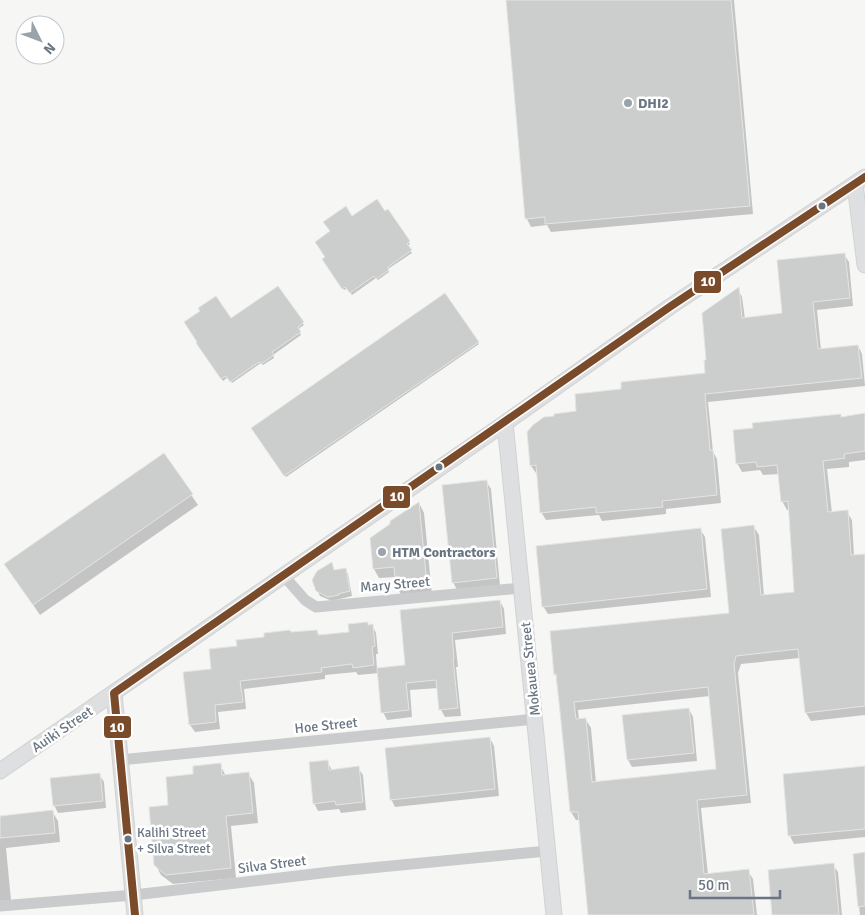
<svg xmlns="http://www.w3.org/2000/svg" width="865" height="915" viewBox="0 0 865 915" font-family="Signika,sans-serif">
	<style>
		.shadow { fill: #0003; fill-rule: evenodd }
		.building { fill: #cccdcd; stroke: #e5e5e4; fill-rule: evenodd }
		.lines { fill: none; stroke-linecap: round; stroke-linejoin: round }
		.secondary-casing { stroke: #d2d2d3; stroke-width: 17 }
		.street { stroke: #cacbcc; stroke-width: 11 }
		.secondary { stroke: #dedfe0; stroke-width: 15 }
		.bus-1-casing { stroke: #fff; stroke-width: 11 }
		.bus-1 { stroke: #7a4b2a; stroke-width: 8 }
		.poi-dot { fill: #9aa2aa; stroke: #fff; stroke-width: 2 }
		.bus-dot { fill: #697582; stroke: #fff; stroke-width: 2 }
		.labels { text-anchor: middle; stroke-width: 5; stroke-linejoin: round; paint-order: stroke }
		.bus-label { font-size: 13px; fill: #697582; stroke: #fff; text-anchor: start }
		.poi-label { font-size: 14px; font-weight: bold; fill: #697582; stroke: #fff; text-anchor: start }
		.street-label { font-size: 14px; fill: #697582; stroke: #fff }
		.line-badge { stroke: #fff; stroke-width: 2 }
		.badge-label { font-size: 14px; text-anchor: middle; font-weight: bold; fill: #fff }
	</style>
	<rect width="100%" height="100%" fill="#f6f6f5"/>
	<path class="shadow" d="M507,0H734L753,214L551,232L547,225L531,227L527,219Z
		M388,211L410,244L407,246L412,253L388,269L389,272L378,280L376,278L352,295L347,288L344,290L324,261L352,218L385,213Z
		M844,254L849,262L853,306L817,310L821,350L858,346L862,354L865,386L708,402L713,452L717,459L721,503L666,509V514L602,521L599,515L546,520L541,512L538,473H536L531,466L578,413L623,391L707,374L738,289L742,297L745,319L784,315Z
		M278,287L304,325L298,329L301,335L273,355L274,358L263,365L261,363L232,383L228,377L223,381L198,345Z
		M445,295L479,344L286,477L253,428Z
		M865,415V460L849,462V467L827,469L832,513L847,512L852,520L854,556L865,555V715L811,721L806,713L800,658L741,664L738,673L751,803L701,808L708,875L748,871L753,879L757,915H589L580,820H576L571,812L551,632L730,614L754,527L759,535L764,596L795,593L790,510H787L782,501L779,474L763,475L760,470L742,472L737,463L841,418ZM710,696L717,771L596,783L591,728L586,720H579L578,710Z
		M164,455L198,505L40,615L12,574Z
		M486,481L491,489L500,586L457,590L453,582Z
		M419,503L424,513L432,595L403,598L398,589L396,577L379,578L374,569Z
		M700,529L705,537L711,597L548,614L543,606Z
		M331,564L335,571L345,569L348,574L352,596L332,601L320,596L317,590Z
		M500,601L504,609L506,634L455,640L458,667H456L461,716L445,717L441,710L438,688L410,690L412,717L387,720L383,712L379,673L358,675L356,672L325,675V679L244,689L246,709L218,712L220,729L195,732L190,725L212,670L238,647L291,634L317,631L320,636L350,633L367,623L368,626L372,625L376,633L378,654H376L377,669L407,667L401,611Z
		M689,709L693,717L697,761L632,767L628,760Z
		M490,738L494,746L499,796L395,807L391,799Z
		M327,762L332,770L358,768L363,775L366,810L341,813L339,809L318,811L314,803Z
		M220,765L226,776L248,773L254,783L258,823L231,826L236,878L173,884L161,875L155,864L169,806L195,775Z
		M865,767V837L794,844L790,836L784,775Z
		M99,774L104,782L106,808L58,813L54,805Z
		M52,811L58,821L60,842L6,848L11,900L0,901V817Z
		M865,854V915H860L854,855Z
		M833,865L838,872L842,915H774Z"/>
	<path class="building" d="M506,0H731L750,206L545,224V217L525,219Z
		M377,199L385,211L388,209L410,241L407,244L412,250L388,267L389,270L376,279L374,276L350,293L345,287L342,289L322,259L325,257L315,242L330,231L323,222L346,206L352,216Z
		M845,253L850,298L813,302L818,349L858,345L862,378L705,394L710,450H713L717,495L662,501L663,507L596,513V507L540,513L536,465L530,466L527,432L533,425L544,417L554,416V414L576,411L575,394L621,389V382L705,373L704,360H706L702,313L739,287L742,318L782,313L777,260Z
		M278,286L304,322L298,327L301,332L272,352L274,355L261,364L259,362L230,382L226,376L221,379L196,343L197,342L184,322L200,311L198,308L216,296L231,318Z
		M445,293L479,342L284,476L251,428Z
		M865,413V451L844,454L845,458L823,461L828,512L848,510L851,555L865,554V706L805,713L798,649L736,656L734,664L747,795L697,800L704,874L749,869L754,915H588L578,812H570L560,711L556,674L554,675L550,631L729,613L721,529L754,525L761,595L794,592L788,501L781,502L777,465L757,467L756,462L736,464L733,430L753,428L752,423L841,414V417ZM708,687L716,769L592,782L586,718L576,719L574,702Z
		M164,453L193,494L33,605L4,564Z
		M487,480L497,578L452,583L442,485Z
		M419,502L427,585L396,589L394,567L373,569L370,538L390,524V521Z
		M701,528L707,589L542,607L536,546Z
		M332,562L334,570L346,568L350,591L338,594L339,595L328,597L316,591L312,580L317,571Z
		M500,600L503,627L452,633L454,659H453L458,708L439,710L436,680L406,683L409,710L381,713L377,668L405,665L400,610Z
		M368,622V625L373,624L375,646L372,647L374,665L353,668L352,664L321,668L322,672L240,681L243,702L215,705L216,722L189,725L183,672L211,669L209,649L237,646L236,640L264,637V633L290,630L291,632L317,630L318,635L349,632L348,624Z
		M689,708L694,753L627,760L622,715Z
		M490,737L495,789L390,800L385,748Z
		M328,760L329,770L359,766L363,802L336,805L335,801L313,804L309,762Z
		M221,763L222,775L249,772L253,813L226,816L231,868L166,875L154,865L149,807L168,805L166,777L193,774V766Z
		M865,766V829L788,836L783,774Z
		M100,773L103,801L53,806L50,778Z
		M53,810L55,833L0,838V816Z
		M865,852V906L858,907L853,854Z
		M834,863L839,915H772L768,870Z"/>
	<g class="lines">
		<defs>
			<path id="secondary" d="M855,184L865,265
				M505,423L554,915
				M114,693L135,915
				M0,771L505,423L671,306L865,177"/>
		</defs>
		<use href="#secondary" class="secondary-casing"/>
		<path class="street" d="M284,576L305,600L316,607L521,588
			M120,760L535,719
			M0,906L134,895L339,871L547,851"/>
		<use href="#secondary" class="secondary"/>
		<defs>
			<path id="bus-1" d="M135,915L114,693L671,306L865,177"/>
		</defs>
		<use href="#bus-1" class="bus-1-casing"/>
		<use href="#bus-1" class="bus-1"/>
	</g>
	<g class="poi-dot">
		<circle cx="628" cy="103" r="5"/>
		<circle cx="382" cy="552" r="5"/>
	</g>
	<g class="bus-dot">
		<circle cx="822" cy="206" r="4.5"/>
		<circle cx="439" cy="467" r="4.5"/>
		<circle cx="128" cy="839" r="4.5"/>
	</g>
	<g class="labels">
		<g class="bus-label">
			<text x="137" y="837">Kalihi Street<tspan x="137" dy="16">+ Silva Street</tspan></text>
		</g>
		<g class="poi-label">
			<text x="638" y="108">DHI2</text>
			<text x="392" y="557">HTM Contractors</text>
		</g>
		<g class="street-label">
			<text transform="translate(395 584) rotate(-5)" y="5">Mary Street</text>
			<text transform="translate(530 669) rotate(-96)" y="5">Mokauea Street</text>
			<text transform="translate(326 725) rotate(-6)" y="5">Hoe Street</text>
			<text transform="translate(62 729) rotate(-34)" y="5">Auiki Street</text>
			<text transform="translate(272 864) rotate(-7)" y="5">Silva Street</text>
		</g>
	</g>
	<g class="line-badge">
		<rect x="693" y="270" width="29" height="24" rx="5" fill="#7a4b2a"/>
		<rect x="382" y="485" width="29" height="24" rx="5" fill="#7a4b2a"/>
		<rect x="103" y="715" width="29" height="24" rx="5" fill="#7a4b2a"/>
	</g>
	<g class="badge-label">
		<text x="708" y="286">10</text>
		<text x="397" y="501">10</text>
		<text x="117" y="732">10</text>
	</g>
	<g transform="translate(40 40) rotate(132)"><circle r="24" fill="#ffffff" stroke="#c3c8cd"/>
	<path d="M0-4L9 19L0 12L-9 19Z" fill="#9aa2aa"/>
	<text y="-8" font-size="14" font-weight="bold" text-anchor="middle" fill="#697582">N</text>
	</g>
	<path d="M690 890v8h90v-8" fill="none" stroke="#697582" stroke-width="2.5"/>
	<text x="698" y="890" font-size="15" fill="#697582" stroke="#ffffff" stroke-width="4" paint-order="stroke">50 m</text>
</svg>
